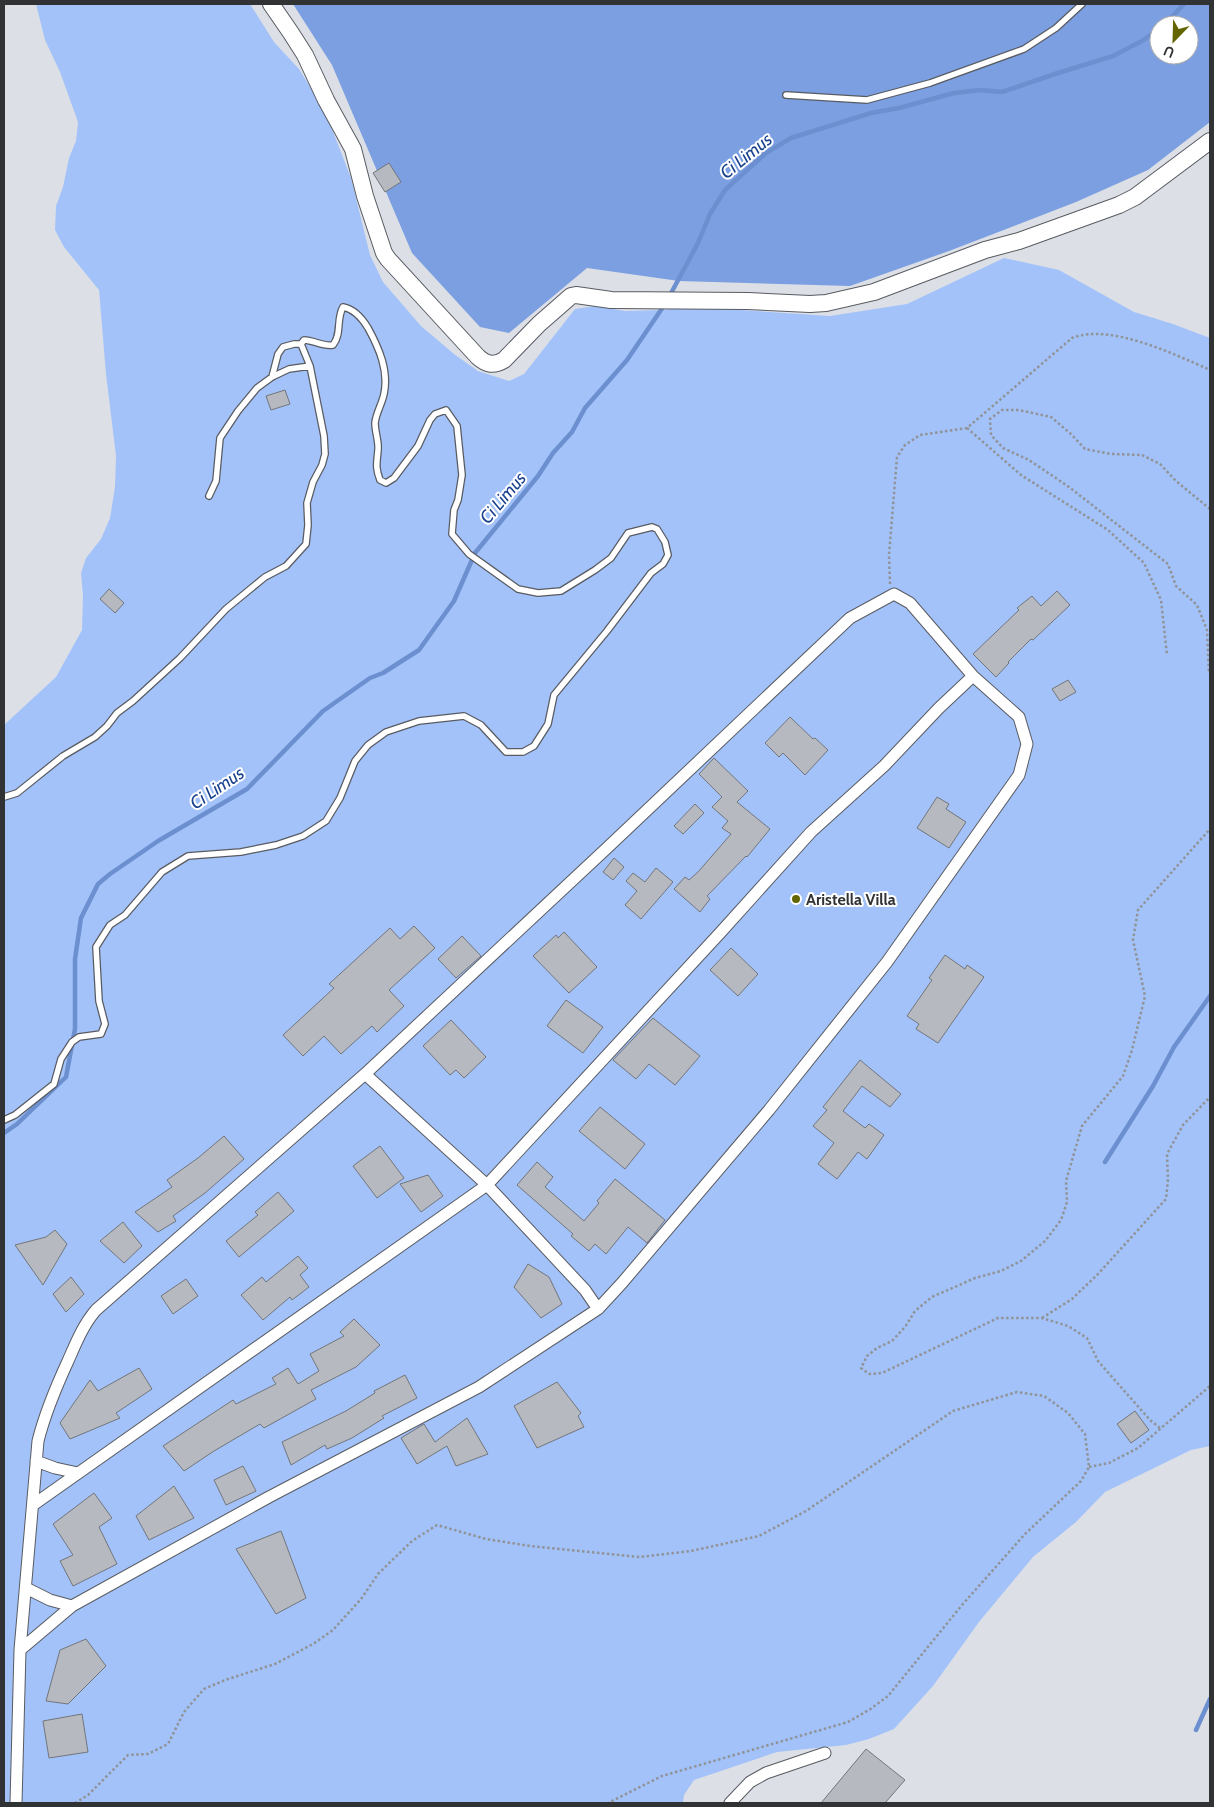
<svg xmlns="http://www.w3.org/2000/svg" width="1214" height="1807" viewBox="0 0 1214 1807" font-family="Cabin,sans-serif">
	<style>
		.green { fill: #a3c2f9 }
		.forest { fill: #7b9fe1; fill-rule: evenodd }
		.lines { fill: none; stroke-linecap: round; stroke-linejoin: round }
		.stream { stroke: #6b8fcf; stroke-width: 4.5 }
		.building { fill: #b6b9c0; stroke: #72767b }
		.lane-casing { stroke: #585b61; stroke-width: 8 }
		.street-casing { stroke: #585b61; stroke-width: 13 }
		.secondary-casing { stroke: #585b61; stroke-width: 18 }
		.path { stroke: #909397; stroke-width: 2.5; stroke-dasharray: 2.5 2.5; stroke-linecap: butt }
		.lane { stroke: #fff; stroke-width: 5.5 }
		.street { stroke: #fff; stroke-width: 11 }
		.secondary { stroke: #fff; stroke-width: 16 }
		.poi-dot { fill: #636500; stroke: #fff; stroke-width: 2 }
		.labels { text-anchor: middle; stroke-width: 4; stroke-linejoin: round; paint-order: stroke }
		.poi-label { font-size: 16px; font-weight: bold; fill: #303234; stroke: #fff; text-anchor: start }
		.water-label { font-size: 18px; font-style: italic; fill: #19428f; stroke: #fff }
	</style>
	<rect width="100%" height="100%" fill="#dce0e6"/>
	<path class="green" d="M36,4H250L274,42L299,69L325,111L351,178L370,255L383,282L421,326L454,354L478,371L509,381L524,374L575,309L595,306L625,311L662,310L709,304L741,310L830,316L907,304L1004,258L1059,270L1134,312L1173,324L1210,338V1446L1191,1450L1105,1492L1076,1522L1033,1557L979,1622L933,1686L894,1729L869,1739L846,1745L777,1752L694,1780L684,1795L683,1803H4V725L56,677L82,630L83,596L81,573L86,558L101,539L110,518L115,487L116,456L106,374L99,290L64,247L55,230L56,206L63,187L69,158L76,141L78,122L60,72L45,40Z"/>
	<path class="forest" d="M293,4H1210V122L1148,170L1076,202L949,251L850,286L679,281L587,268L509,333L480,327L412,253L332,65ZM1159,25H1189V55H1159Z"/>
	<g class="lines">
		<path class="stream" d="M1164,25L1184,4
			M669,297L698,243L710,214L725,190L766,153L791,138L871,113L899,108L954,93L981,90L1002,92L1058,73L1113,56L1142,41L1159,29
			M4,1133L17,1124L66,1077L75,1029V959L81,918L98,884L110,874L158,841L247,789L323,711L370,678L383,673L419,650L454,601L475,553L538,476L553,453L572,432L585,408L627,360L665,304
			M1105,1162L1153,1086L1174,1047L1210,996
			M1196,1730L1210,1699"/>
	</g>
	<path class="building" d="M389,163L401,182L385,192L373,173Z
		M285,390L290,404L271,410L266,396Z
		M109,589L124,603L115,613L100,599Z
		M1057,591L1070,605L1033,640L1031,639L1008,662L1009,663L996,677L973,654L1019,610L1017,608L1032,596L1041,606Z
		M1068,680L1076,692L1060,701L1052,689Z
		M790,717L813,739L815,738L828,750L805,775L783,753L779,757L765,743Z
		M714,758L748,791L737,802L770,829L747,857L746,856L707,896L710,899L700,912L674,889L685,877L689,880L698,872L731,834L722,828L728,821L712,807L722,797L699,774Z
		M937,797L949,804L946,809L966,822L949,848L917,828Z
		M695,804L704,813L683,834L674,826Z
		M614,858L624,867L613,880L603,872Z
		M656,868L673,882L641,919L625,905L637,891L626,881L633,873L645,882Z
		M414,926L435,948L389,990L404,1006L377,1032L372,1026L341,1054L324,1036L303,1056L283,1035L334,988L329,984L390,928L400,939Z
		M564,932L597,967L569,993L533,956L556,935L558,938Z
		M462,936L481,956L456,978L438,959Z
		M731,948L758,974L738,996L710,970Z
		M945,955L965,969L967,965L984,977L938,1043L916,1029L919,1024L907,1016L932,980L929,978Z
		M566,1000L603,1027L583,1053L547,1026Z
		M653,1018L700,1056L675,1085L649,1064L636,1079L613,1060Z
		M451,1020L486,1057L464,1078L456,1070L450,1075L423,1046Z
		M860,1060L901,1094L890,1107L862,1086L843,1111L865,1128L869,1124L884,1135L867,1159L858,1152L837,1179L818,1164L834,1143L813,1126L827,1110L823,1107Z
		M600,1107L645,1144L625,1169L579,1131Z
		M224,1136L244,1159L205,1193L173,1216L176,1221L158,1232L135,1212L172,1187L167,1180L198,1158Z
		M380,1146L404,1178L377,1198L353,1166Z
		M537,1162L553,1177L545,1187L584,1221L599,1203L597,1201L615,1179L665,1220L647,1243L628,1227L606,1254L595,1244L589,1251L571,1236L573,1234L517,1185Z
		M428,1175L443,1196L421,1212L400,1184Z
		M278,1192L294,1211L239,1257L226,1241L258,1215L255,1212Z
		M123,1222L142,1246L124,1263L100,1241Z
		M55,1230L67,1244L43,1285L15,1245L46,1237Z
		M298,1256L308,1268L300,1275L309,1287L292,1300L290,1297L263,1320L241,1295L262,1277L266,1282Z
		M528,1264L549,1277L562,1304L541,1318L514,1287Z
		M71,1277L84,1294L66,1312L53,1294Z
		M186,1279L198,1296L173,1314L161,1296Z
		M354,1319L380,1345L356,1367L311,1390L316,1399L264,1428L260,1424L214,1451L184,1471L163,1446L233,1400L236,1404L276,1384L272,1378L288,1368L298,1384L319,1371L310,1354L344,1336L340,1332Z
		M139,1368L152,1389L116,1413L120,1418L70,1439L60,1423L90,1380L98,1391Z
		M405,1375L417,1398L382,1416L384,1418L352,1438L327,1449L325,1445L291,1465L282,1442L346,1411L375,1393L374,1391Z
		M557,1382L581,1413L578,1416L584,1427L537,1448L514,1406Z
		M1135,1411L1149,1430L1131,1443L1117,1424Z
		M467,1418L488,1454L456,1466L447,1446L417,1464L401,1438L424,1424L435,1442Z
		M243,1466L256,1491L226,1505L214,1480Z
		M174,1486L194,1518L149,1540L136,1516Z
		M94,1493L112,1518L99,1527L117,1564L73,1586L60,1561L73,1555L53,1524Z
		M281,1531L306,1598L276,1614L236,1549Z
		M86,1639L106,1666L68,1704L46,1701L60,1650Z
		M82,1714L88,1752L49,1758L43,1721Z
		M866,1749L905,1780L885,1803H821Z"/>
	<g class="lines">
		<defs>
			<path id="lane" d="M786,95L867,100L930,83L1024,49L1056,28L1082,4
				M272,377L278,354L283,347L294,344H301
				M209,496L216,481L220,438L238,411L257,388L272,377L289,369L310,366
				M4,797L17,793L63,756L95,737L107,726L117,713L133,701L180,658L226,609L265,577L286,566L306,544L308,525L307,503L313,482L322,465L325,454L324,436L310,366L301,344L304,340C314,340 323,347 333,345C342,334 336,319 343,307C354,309 362,318 368,328C379,348 389,371 384,394C382,404 376,413 375,423C375,432 379,442 378,450C377,463 375,467 380,480L386,483L394,478L418,446L430,420L435,414L446,410L457,426L462,475L458,500L454,510L452,534L469,554L518,589L538,593L561,591L595,570L611,558L628,533L652,527L657,529L665,542L668,555L663,564L651,573L607,631L554,695L548,724L534,746L523,752H506L481,725L464,716L419,721L386,732L368,745L355,761L340,798L326,821L303,836L276,845L241,852L188,856L162,872L125,915L110,925L96,947L99,1001L105,1024L101,1034L79,1037L72,1042L61,1059L54,1084L15,1115L4,1120"/>
			<path id="street" d="M36,1461L55,1468L78,1473
				M33,1505L487,1185L720,933L811,832L884,766L939,708L973,676
				M26,1588L50,1600L72,1606
				M20,1650L72,1606L269,1497L479,1387L598,1309L622,1283L769,1110L887,962L1019,775L1027,744L1019,717L973,676L910,603L894,594L850,618L607,848L365,1074
				M16,1803L20,1650L38,1441C45,1413 56,1387 68,1361C76,1343 83,1325 96,1310L365,1074L487,1185L585,1290L598,1309
				M730,1803L750,1782L766,1773L825,1753"/>
			<path id="secondary" d="M271,4L291,33L305,55L326,100L353,149L365,196L384,253L388,259L478,357C487,365 494,366 504,360L539,324L571,296L576,295L611,300L748,301L810,304L826,303L874,292L985,250L1019,241L1119,205L1135,197L1210,141"/>
		</defs>
		<use href="#lane" class="lane-casing"/>
		<use href="#street" class="street-casing"/>
		<use href="#secondary" class="secondary-casing"/>
		<path class="path" d="M967,428L1021,475L1108,530L1144,563L1161,600L1167,655
			M1210,509L1176,481L1160,464L1142,455L1111,454L1085,449L1072,435L1051,417L1019,410H1002L990,419L991,435L1003,448L1029,460L1069,487L1168,564L1176,586L1197,605L1207,630L1209,673L1210,674
			M890,584L889,555L897,457L905,445L920,435L967,428L1072,338C1110,323 1174,354 1210,370
			M1042,1318L1072,1299L1098,1274L1166,1199L1168,1179L1167,1154L1183,1125L1210,1097
			M1160,1428L1150,1420L1098,1361L1087,1338L1068,1326L1042,1318H998L882,1373L869,1374L861,1368L867,1356L877,1348L892,1341L905,1327L915,1311L932,1297L975,1278L1001,1271L1021,1261L1045,1241L1061,1220L1067,1202L1066,1181L1082,1126L1123,1076L1132,1050L1145,996L1133,940L1138,910L1210,829
			M1089,1467L1109,1463L1138,1448L1210,1386
			M75,1803L88,1795L128,1755L148,1754L168,1744L184,1712L204,1689L225,1680L275,1664L313,1644L333,1630L361,1599L378,1574L412,1541L437,1525L486,1539L530,1546L640,1557L691,1551L759,1536L806,1511L953,1411L1017,1392L1044,1396L1068,1413L1085,1434L1089,1467L1081,1481L1025,1534L962,1605L888,1696L869,1710L848,1722L662,1776L608,1803"/>
		<use href="#lane" class="lane"/>
		<use href="#street" class="street"/>
		<use href="#secondary" class="secondary"/>
	</g>
	<circle class="poi-dot" cx="796" cy="899" r="5"/>
	<g class="labels">
		<g class="poi-label">
			<text x="806" y="905">Aristella Villa</text>
		</g>
		<g class="water-label">
			<text transform="translate(746 156) rotate(-39)" y="6">Ci Limus</text>
			<text transform="translate(503 498) rotate(-50)" y="6">Ci Limus</text>
			<text transform="translate(217 788) rotate(-34)" y="6">Ci Limus</text>
		</g>
	</g>
	<rect width="1214" height="1807" fill="none" stroke="#303234" stroke-width="10"/>
	<g transform="translate(1174 40) rotate(203)"><circle r="24" fill="#ffffff" stroke="#acadae"/>
	<path d="M0-4L9 19L0 12L-9 19Z" fill="#636500"/>
	<text y="-8" font-size="14" font-weight="bold" text-anchor="middle" fill="#303234">U</text>
	</g>
</svg>
